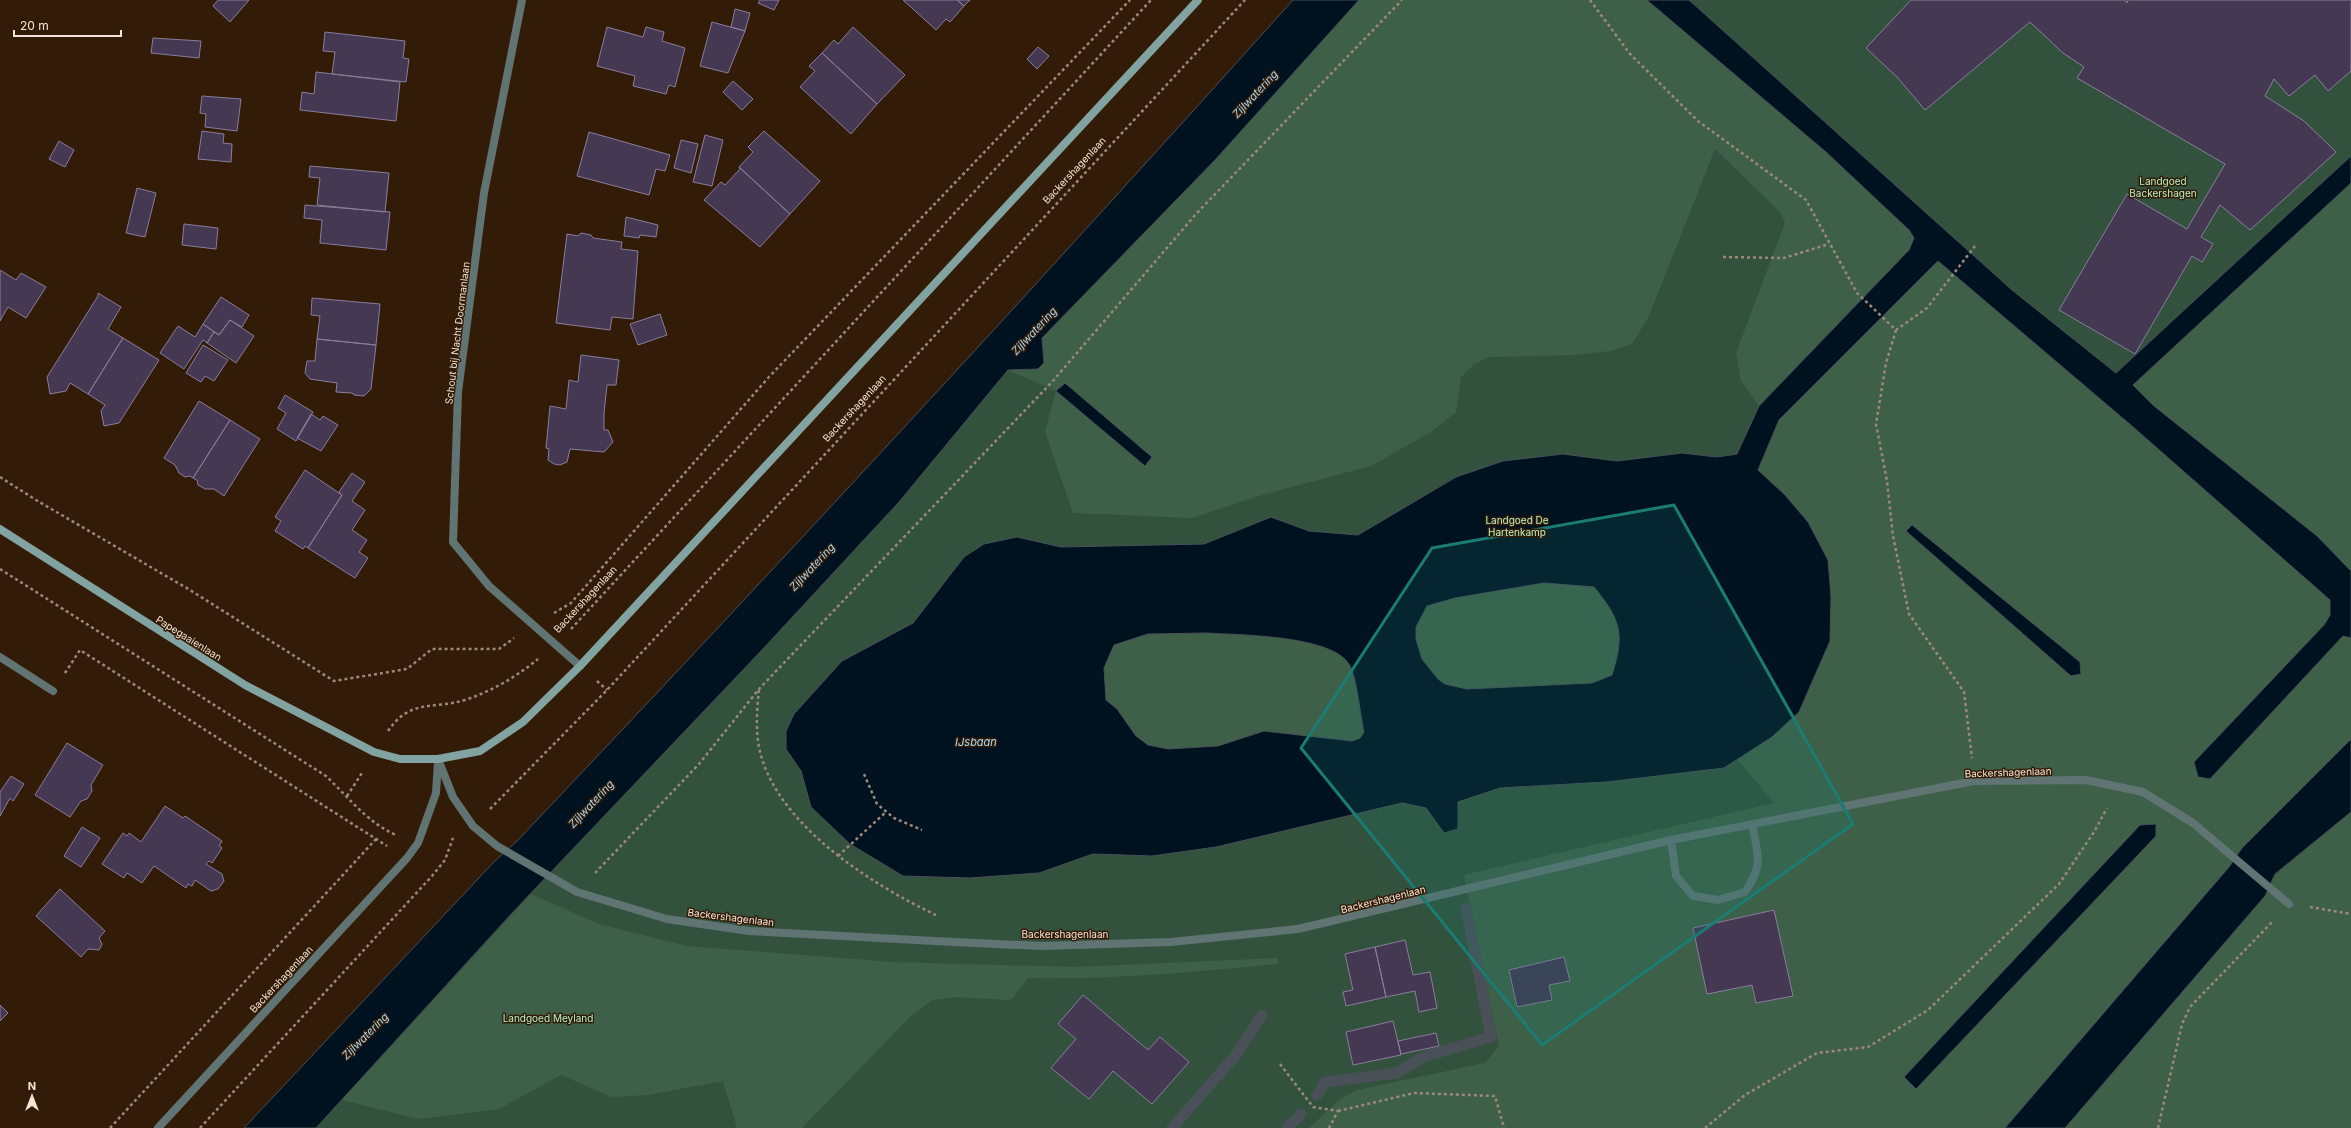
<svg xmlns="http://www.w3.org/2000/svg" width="2351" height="1128" viewBox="0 0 2351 1128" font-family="Inter,sans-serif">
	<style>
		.green { fill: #33523d }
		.forest { fill: #3e6048; fill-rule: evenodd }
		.water { fill: #001120; stroke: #495057; fill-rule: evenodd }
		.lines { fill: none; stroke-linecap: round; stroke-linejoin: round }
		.stream { stroke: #495057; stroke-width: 11 }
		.building { fill: #443853; stroke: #8a7d9c }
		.path { stroke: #9c8979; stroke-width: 2.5; stroke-dasharray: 3 3; stroke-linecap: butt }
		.lane { stroke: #5f7473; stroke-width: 8 }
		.street { stroke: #5f7473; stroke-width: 8 }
		.secondary { stroke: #81a3a2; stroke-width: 8 }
		.marked { fill: #1a7c73; fill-opacity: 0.2; stroke: #1a7c73; stroke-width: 3; stroke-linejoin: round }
		.labels { text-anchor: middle; stroke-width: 3; stroke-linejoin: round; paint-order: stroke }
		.street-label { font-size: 10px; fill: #f4e4d8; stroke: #321c07 }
		.park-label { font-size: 10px; fill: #b7f4c8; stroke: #321c07 }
		.water-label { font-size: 11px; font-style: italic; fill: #a7d8f8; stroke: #321c07 }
	</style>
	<rect width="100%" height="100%" fill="#321c07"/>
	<path class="green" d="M1323,0H2351V1128H295Z"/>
	<path class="forest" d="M1359,0H1647L1826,152L1909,230L1914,238L1909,250L1759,406L1741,381L1736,353L1785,223L1781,213L1715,149L1648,318L1632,344L1610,351L1573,355L1490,357L1474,364L1461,377L1456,412L1431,432L1371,466L1265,494L1192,518L1073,513L1045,432L1056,391L1008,370L1038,369L1042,338L1215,160ZM1056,391L1152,457L1145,465Z
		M2351,183V571L2317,536L2154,406L2132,385Z
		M1938,261L2132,426L2330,600V615L2324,625L2194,762L2300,680L2343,636L2351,638V739L2242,848L2229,867L2005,1128H1309L1340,1099L1357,1090L1485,1063L1499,1046L1464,875L1774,803L1737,759L1772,737L1830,641L1831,597L1828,560L1808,522L1785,495L1758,470L1779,420Z
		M1544,583L1594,587C1622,621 1624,632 1612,675L1593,683L1467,689L1445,684L1438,679L1422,659L1416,638V627L1427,606L1455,598Z
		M1206,633C1239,635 1331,635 1349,664C1360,680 1359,712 1364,732L1360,738L1352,741L1264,731L1218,746L1168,749L1148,745L1136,736L1117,709L1106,700L1104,668L1114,644L1148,634Z
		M2351,812V1128H2065L2265,896L2275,875Z
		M531,894L599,924L687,946L892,962L1076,967L1278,958V964C1195,972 1112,980 1028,978L1013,998L1008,1000L955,997L933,1000L912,1015L802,1128H737L723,1081L648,1095L612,1097L561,1075L499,1109L419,1119L342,1100Z"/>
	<path class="water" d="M1293,0H1359L1215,160L1042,338L1044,363L1038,369L1008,370L899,502L761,651L513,912L316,1128H244L493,863L519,839C781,563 1039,283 1293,0Z
		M1647,0H1689L2012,290L2116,373L2351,156V183L2133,385L2154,406L2317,536L2351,571V638L2343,636L2210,779L2198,777L2194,762L2324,625L2330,615V600L2132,426L1938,261L1779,420L1758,470L1785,495L1808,522L1828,560L1831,597L1830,641L1799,712L1772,737L1724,768L1607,782L1500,788L1458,802V829L1444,833L1426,808L1402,803L1216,847L1152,856L1093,854L1039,873L970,878L903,876L850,844L811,807L801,771L786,749V731L794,714L842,661L913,623L964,557L984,544L1017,537L1061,547L1204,544L1271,517L1309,531L1358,535L1456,477L1503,461L1563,454L1617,461L1682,453L1717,457L1737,454L1759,406L1909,250L1914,238L1909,230L1826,152ZM1544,583L1594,587C1621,620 1625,634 1612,675L1592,683L1467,689L1445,684L1438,679L1422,659L1416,639V627L1427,606L1455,598ZM1206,633C1238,635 1331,635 1349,664C1357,677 1360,715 1364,732L1360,738L1352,741L1264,731L1218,746L1168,749L1148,745L1136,736L1117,709L1106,700L1104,668L1114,645L1148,634Z
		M1065,383L1152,457L1145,466L1056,391Z
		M1912,525L2080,662L2081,674L2071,676L1906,531Z
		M2351,739V812L2275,874L2265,896L2065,1128H2005L2229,867L2242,848Z
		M2156,824V836L1916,1089L1904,1077L2140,825Z"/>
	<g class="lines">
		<path class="stream" d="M1317,1095L1325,1082L1397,1073L1423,1057L1491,1037L1466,908
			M1172,1128L1236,1055L1262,1015
			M1287,1128L1301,1114"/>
	</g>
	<path class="building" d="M218,0H249L230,22L213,6Z
		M760,0H779L774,10L758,3Z
		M903,0H957L964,6L950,22L946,19L936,30Z
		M957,0H970L964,6Z
		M1911,0H2124L2127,3L2128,0H2351V71L2328,91L2315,75L2289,96L2274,79L2265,96L2304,121L2336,152L2250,230L2220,205L2201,237L2213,244L2202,262L2192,256L2135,354L2059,310L2127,194L2187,229L2225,164L2077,78L2084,67L2063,53L2030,22L1925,110L1898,78L1866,48Z
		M735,9L750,13L745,31L731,27Z
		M712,22L745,31L728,73L700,66Z
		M607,27L643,37L646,27L664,32L662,41L685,48L675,87L669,85L666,94L633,86L635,76L597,66Z
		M853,27L905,75L877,104L822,53L834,40L838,44Z
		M325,32L405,41L403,58L409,59L406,82L332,74L335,52L323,51Z
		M153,38L201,41L199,58L151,53Z
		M1038,47L1049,56L1037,69L1027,59Z
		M822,53L877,104L851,134L800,87L815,71L809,66Z
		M316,72L400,82L396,121L300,110L302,92L314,94Z
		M733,81L753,99L742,110L723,92Z
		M202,96L241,99L237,131L205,127L206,114L200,113Z
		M202,131L224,134L223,143L232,144L231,162L198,159Z
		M764,131L820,181L790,214L739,167L753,152L748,147Z
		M589,132L670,155L665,171L656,169L649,195L577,176Z
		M705,135L723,140L712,186L693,182Z
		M681,140L698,144L691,173L674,168Z
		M59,141L74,150L65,167L49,159Z
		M310,166L389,173L385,212L317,205L320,178L309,177Z
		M739,167L790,214L760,247L704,200L721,182L725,185L740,169Z
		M137,188L156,193L145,237L126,233Z
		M305,205L390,212L386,250L320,243L322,220L304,218Z
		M626,217L658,225L656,237L640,235L639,238L624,236Z
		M184,224L218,228L216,249L182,245Z
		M581,233L591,235L593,238L622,242L621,249L638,251L633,319L612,317L610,330L556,323L567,234L578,236Z
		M0,270L16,280L21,273L46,287L26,318L8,307L0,321Z
		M98,293L121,307L108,329L123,338L88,394L70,383L66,391L50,394L47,377L98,296Z
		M221,297L249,315L242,327L230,320L219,335L203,324Z
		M312,298L380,304L376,345L317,339L320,316L311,315Z
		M660,314L667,335L638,345L630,324Z
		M230,320L254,336L236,363L207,343L214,332L219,335Z
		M203,324L214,332L207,343L203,340L184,369L160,353L178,326L195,337Z
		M123,338L159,360L119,423L104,426L101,411L105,405L88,394Z
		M317,339L376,345L371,389L364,396L354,395L352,393L336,392L337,383L310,379L305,373L307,361H315Z
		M203,345L228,360L214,381L205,376L201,382L186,373Z
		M581,355L619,360L616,385H607L604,413V430H608L613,442L604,452L570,449L567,462L560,465L554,464L548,460L549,449L546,448L550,406L566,409L569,380L578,382Z
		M285,395L313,412L296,441L277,429L286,413L278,408Z
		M199,401L230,420L193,478L190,476L185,477L179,473L175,465L164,458Z
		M311,414L320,420L323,416L338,425L321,451L297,438Z
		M230,420L260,439L224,496L214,489H205L198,485L197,480L193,478Z
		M305,470L342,495L308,548L305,546L303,549L275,531L281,521L275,517Z
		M352,473L365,482L352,501L365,510L352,530L367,540L359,552L368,558L355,578L308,548L342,495L339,492Z
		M67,743L103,765L91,785L92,791L87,799L81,801L70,817L35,795Z
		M11,776L24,784L13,801L10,798L0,816V792Z
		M165,806L183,818L185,816L222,841L219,846L222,848L212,863L209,861L206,864L222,874L224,881L218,889L211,891L195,880L192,886L188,884L186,888L154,866L142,883L127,873L124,878L102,864L123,833L127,836L129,833L141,842Z
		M82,827L100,838L81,867L64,856Z
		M60,889L105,931L99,938L102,944L99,950L88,949L81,957L36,916Z
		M1774,910L1793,996L1756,1003L1752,985L1707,994L1693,928Z
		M1405,940L1413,975L1430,972L1437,1008L1419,1012L1415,991L1386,997L1375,947Z
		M1375,947L1386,997L1346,1006L1343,992L1353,990L1345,954Z
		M1564,957L1570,981L1549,985L1552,1000L1517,1007L1509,970Z
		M1083,995L1148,1050L1160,1037L1189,1062L1152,1104L1113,1071L1089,1099L1051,1068L1076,1039L1058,1024Z
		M0,1005L8,1013L0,1021Z
		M1393,1021L1401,1055L1353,1065L1346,1032Z
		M1436,1033L1439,1046L1401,1054L1398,1041Z"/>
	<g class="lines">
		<path class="path" d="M1590,0L1630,54L1698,121L1806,200L1857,293L1896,330L1927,308L1975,246
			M1723,257L1784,258L1829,244
			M1896,330L1886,363L1876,424L1887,481L1893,536L1909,614L1964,692L1972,758
			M0,477L36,500L190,590L334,681L407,669L432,649H499L514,638
			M0,569L326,776C348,797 368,823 396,835
			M554,613L571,603L768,378L1130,0
			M571,629L1151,0
			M65,673L80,650L387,846
			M597,681L607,690
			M759,690C757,707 756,725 758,741C769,821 872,885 938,916
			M388,731C411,698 432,710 465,700C492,691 516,677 538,659
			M864,774L877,804L894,818L922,830
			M347,796L362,773
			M490,809L607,690L1245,0
			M838,856L886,812
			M595,873L699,764L759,689L1052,382L1196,214L1402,0
			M2310,907L2351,914
			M1280,1064L1313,1107L1338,1111L1329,1128
			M1338,1111L1414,1093L1495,1096L1504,1128
			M110,1128L376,839
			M200,1128L432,876L445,860L453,838
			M1705,1128L1745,1095L1817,1053L1868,1047L1928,1010L2059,884L2094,832L2107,808
			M2158,1128L2182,1024L2190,1007L2273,921"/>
		<path class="lane" d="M2226,851L2289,904"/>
		<path class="street" d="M522,0L484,193L458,392L453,542L489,586L580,666
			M0,657L53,691
			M438,759L453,797L473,826L497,846L577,892L667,919L749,931L954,942L1042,946L1171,942L1298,929L1671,840L1974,781L2086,780L2143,792L2193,823L2226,851
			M1671,840L1676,876L1693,896L1718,900L1745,892C1764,864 1758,856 1752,824
			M158,1128L407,858L418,843L436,793L438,762"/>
		<path class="secondary" d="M0,529L245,685L374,752L400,759H438L480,751L523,722L580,666L1198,0"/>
	</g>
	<path class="marked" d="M1674,505L1853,824L1542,1045L1301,748L1432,548Z"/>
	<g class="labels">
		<g class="street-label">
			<text transform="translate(1074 170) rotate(-47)" y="4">Backershagenlaan</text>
			<text transform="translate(457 333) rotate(-83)" y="4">Schout bij Nacht Doormanlaan</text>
			<text transform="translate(854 408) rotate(-47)" y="4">Backershagenlaan</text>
			<text transform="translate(585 599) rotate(-47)" y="4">Backershagenlaan</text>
			<text transform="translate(189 638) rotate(32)" y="4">Papegaaienlaan</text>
			<text transform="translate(2008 772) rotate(-2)" y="4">Backershagenlaan</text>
			<text transform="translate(1383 899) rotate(-14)" y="4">Backershagenlaan</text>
			<text transform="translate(731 917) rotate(7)" y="4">Backershagenlaan</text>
			<text x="1065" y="938">Backershagenlaan</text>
			<text transform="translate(281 979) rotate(-47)" y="4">Backershagenlaan</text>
		</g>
		<g class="park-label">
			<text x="2163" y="185">Landgoed<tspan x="2163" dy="12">Backershagen</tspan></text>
			<text x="1517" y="524">Landgoed De<tspan x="1517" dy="12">Hartenkamp</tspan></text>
			<text x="548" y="1022">Landgoed Meyland</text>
		</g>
		<g class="water-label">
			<text transform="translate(1255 94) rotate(-47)" y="4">Zijlwatering</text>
			<text transform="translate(1034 331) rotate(-47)" y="4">Zijlwatering</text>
			<text transform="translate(812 567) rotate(-47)" y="4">Zijlwatering</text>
			<text x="976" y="746">IJsbaan</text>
			<text transform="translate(591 804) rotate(-47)" y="4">Zijlwatering</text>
			<text transform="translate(365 1036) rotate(-45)" y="4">Zijlwatering</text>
		</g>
	</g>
	<g transform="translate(32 1096)" stroke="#321c07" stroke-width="3" paint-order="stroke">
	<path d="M0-3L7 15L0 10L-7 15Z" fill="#f4e4d8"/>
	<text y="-6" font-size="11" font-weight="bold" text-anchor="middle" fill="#f4e4d8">N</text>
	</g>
	<path d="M14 30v6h107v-6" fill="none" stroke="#f4e4d8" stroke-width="2"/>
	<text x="20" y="30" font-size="12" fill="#f4e4d8" stroke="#321c07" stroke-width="3" paint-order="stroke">20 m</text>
</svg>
